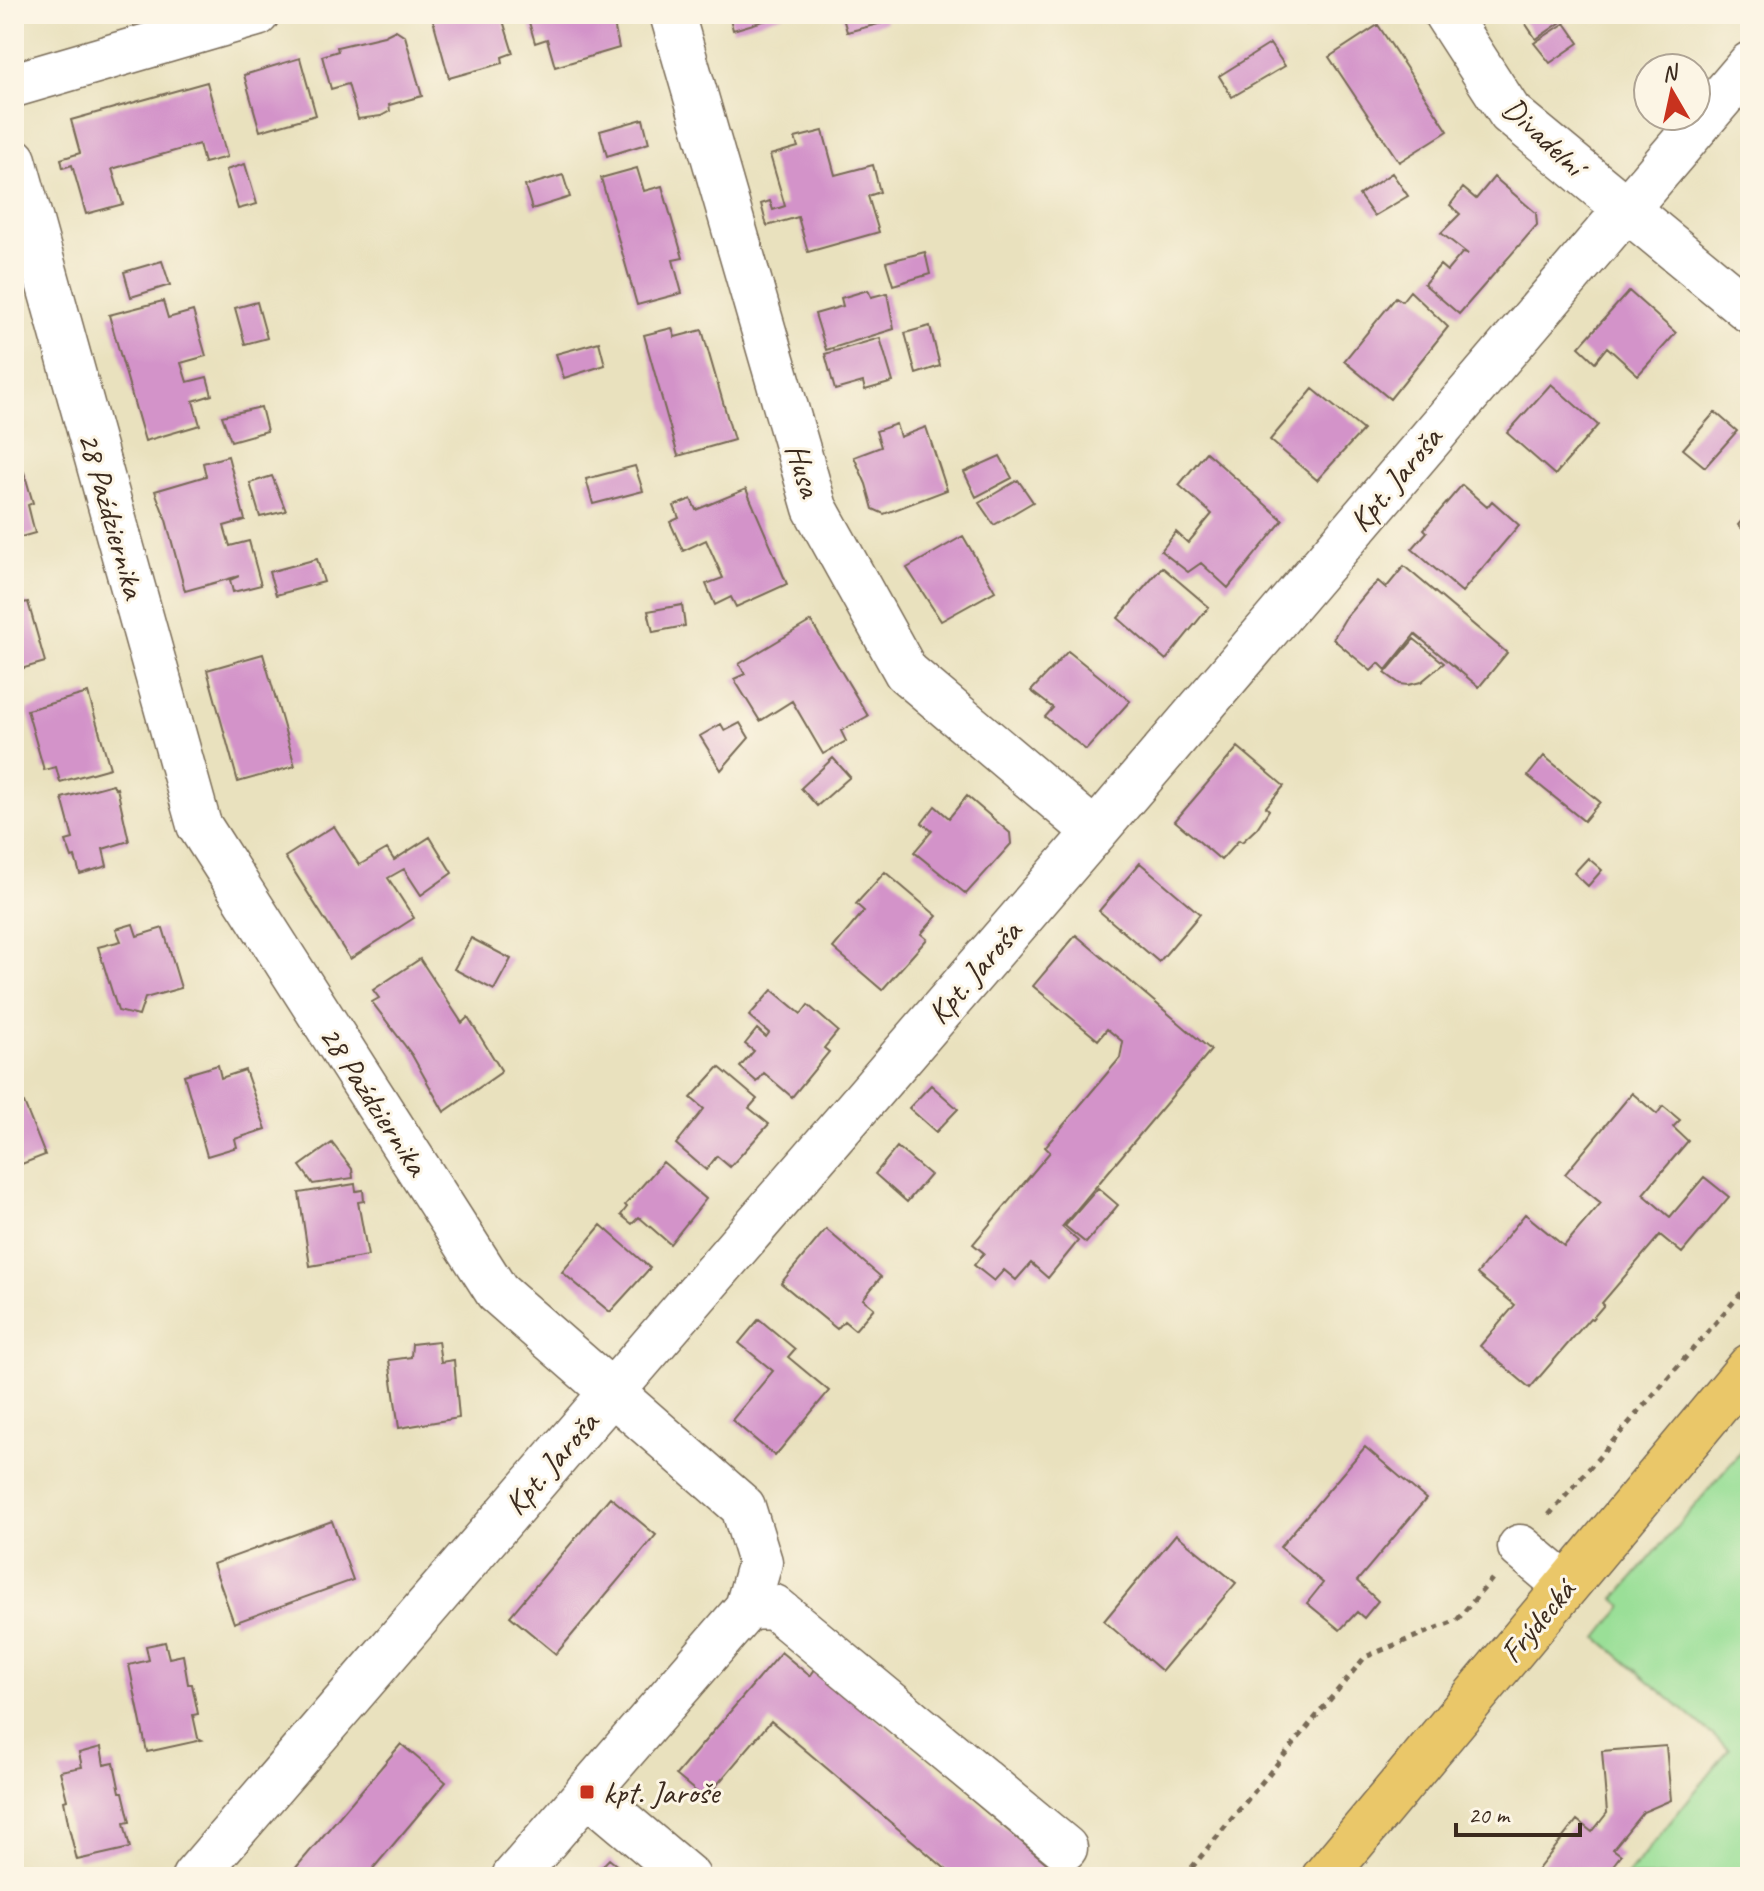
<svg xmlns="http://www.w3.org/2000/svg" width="1764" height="1891" viewBox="0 0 1764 1891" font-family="Caveat,sans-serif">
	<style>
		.green { fill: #9adf97; stroke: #6a845a; stroke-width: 2 }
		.building { fill: #d393c9 }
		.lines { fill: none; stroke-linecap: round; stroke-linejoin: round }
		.minor-casing { stroke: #786a56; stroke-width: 47 }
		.major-casing { stroke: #786a56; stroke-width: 47 }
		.path { stroke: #786a56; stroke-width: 5; stroke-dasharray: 6 6; stroke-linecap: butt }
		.minor { stroke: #fff; stroke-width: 44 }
		.major { stroke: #eac769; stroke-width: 44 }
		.poi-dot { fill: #c8321e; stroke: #fcf5e5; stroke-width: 3 }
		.labels { text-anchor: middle; stroke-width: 6; stroke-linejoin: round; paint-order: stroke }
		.street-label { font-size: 32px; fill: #3b2a1e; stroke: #fcf5e5 }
		.poi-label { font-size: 32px; fill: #3b2a1e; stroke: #fcf5e5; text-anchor: start }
	</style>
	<rect width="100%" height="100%" fill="#fcf5e5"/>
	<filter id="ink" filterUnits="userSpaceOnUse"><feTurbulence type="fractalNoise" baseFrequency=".0125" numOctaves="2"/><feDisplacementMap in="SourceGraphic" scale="16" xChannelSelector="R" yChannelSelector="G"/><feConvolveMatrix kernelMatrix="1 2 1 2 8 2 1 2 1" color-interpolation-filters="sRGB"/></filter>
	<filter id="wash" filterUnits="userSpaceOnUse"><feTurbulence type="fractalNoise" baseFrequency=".006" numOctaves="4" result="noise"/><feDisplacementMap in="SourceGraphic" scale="32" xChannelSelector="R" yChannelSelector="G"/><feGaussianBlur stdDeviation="1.8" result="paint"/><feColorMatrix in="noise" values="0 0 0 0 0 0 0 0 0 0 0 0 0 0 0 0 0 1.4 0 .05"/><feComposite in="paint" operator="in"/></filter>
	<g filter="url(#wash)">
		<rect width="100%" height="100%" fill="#e9e1be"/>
		<path class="green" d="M1750,1441V1877H1626L1729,1749L1598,1638L1623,1606L1615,1599Z"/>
		<g id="blocks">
			<path class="building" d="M452,14H501L513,53L502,57L503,63L449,78L433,20Z
				M545,14H612L619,48L555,67L547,39L535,43L529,22L546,18Z
				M729,14H784V15L733,30Z
				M842,14H884L886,22L847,32Z
				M1301,14H1323L1307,24Z
				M1519,14H1573L1536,39Z
				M1565,23L1579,43L1550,63L1534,43Z
				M1378,25L1448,131L1399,162L1329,57Z
				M396,30L405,36L422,96L389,105L390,111L381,116L358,119L348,84L331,89L322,56L338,51L337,47L384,36Z
				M1270,44L1285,66L1232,97L1219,76Z
				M300,58L316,115L260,131L244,75Z
				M207,82L227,157L204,163L199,144L112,169L123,204L86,214L72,165L63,168L61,159L80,153L71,120Z
				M643,119L649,143L607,156L600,131Z
				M823,131L835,175L873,165L880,192L868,196L879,232L808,252L798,217L767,226L761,204L770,201L773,210L785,206L770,155L798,147L795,138Z
				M245,164L257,204L238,209L226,170Z
				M637,168L644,191L662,186L683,258L673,260L682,293L637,305L601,178Z
				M1392,173L1408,196L1374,216L1359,195Z
				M563,175L570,197L532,209L525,186Z
				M1494,177L1536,213L1537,225L1459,314L1424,284L1440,265L1447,271L1462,253L1468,254L1441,233L1460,214L1450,205L1463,188L1476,199Z
				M925,252L930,274L893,285L886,262Z
				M162,261L170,285L131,297L124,272Z
				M868,290L871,297L887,293L894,329L826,350L815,314L843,306L841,298Z
				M1410,291L1448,327L1390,399L1344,361L1396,297L1402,301Z
				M1629,291L1676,333L1638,375L1607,347L1595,362L1579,347Z
				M163,301L168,318L193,311L206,356L181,363L187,382L207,377L212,395L193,401L200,425L145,441L109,315Z
				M257,302L267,338L245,344L235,308Z
				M930,326L940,366L916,374L905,333Z
				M672,328L675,337L702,330L734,440L678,456L644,335Z
				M880,338L893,382L865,390L863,382L835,390L825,354Z
				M599,342L605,365L564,378L556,354Z
				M1551,384L1598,425L1555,475L1507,433Z
				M1313,389L1363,430L1317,480L1270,440Z
				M261,407L267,431L231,441L222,416Z
				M1715,412L1737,431L1705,467L1683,449Z
				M896,424L900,437L926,427L947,490L884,514L873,509L866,484L854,457L881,447L876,431Z
				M1206,452L1283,520L1228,588L1201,563L1188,572L1161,551L1176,532L1188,543L1212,514L1179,485Z
				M228,456L245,520L224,526L230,546L249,541L261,585L233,592L230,580L239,576L185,591L166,520L155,491L206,476L203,463Z
				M1000,456L1012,478L976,497L964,472Z
				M635,466L643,491L593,504L586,479Z
				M24,472L33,503L28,505L35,533L14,539V474Z
				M272,476L286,511L260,517L250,483Z
				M1018,480L1033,502L994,525L979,503Z
				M1462,485L1487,507L1492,501L1519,525L1462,592L1412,549L1427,532L1424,529Z
				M746,489L787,584L736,607L731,597L715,605L706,584L723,578L706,540L683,551L670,522L679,518L674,506L691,499L696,510Z
				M1750,511V536L1738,525Z
				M963,536L995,591L941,621L907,568Z
				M317,559L324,582L276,595L269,572Z
				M1404,566L1507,653L1479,687L1415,634L1386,670L1379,663L1371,671L1333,639L1346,617L1368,591L1378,581L1386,588Z
				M1162,567L1209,607L1166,660L1118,618Z
				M28,602L45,662L14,671V605Z
				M682,605L685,626L653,632L648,611Z
				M811,621L868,716L841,731L846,741L823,754L792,701L760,721L734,679L745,674L739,664Z
				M1414,639L1444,663L1421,682L1408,685L1400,684L1385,673Z
				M1068,651L1130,701L1086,750L1045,717L1053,708L1031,691Z
				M263,654L295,766L238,782L207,670Z
				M88,693L110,768L60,782L56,767L44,770L27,710Z
				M740,723L749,738L721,770L700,736L721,724L725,731Z
				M1238,747L1284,786L1266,807L1269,810L1257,828L1242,842L1239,840L1221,860L1175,821Z
				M1544,756L1600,802L1584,821L1528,776Z
				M833,758L850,777L817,806L801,788Z
				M113,784L115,789L117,788L129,841L103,849L107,866L80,874L75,857L72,858L66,841L73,839L62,798Z
				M967,796L1010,833L1011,844L966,894L914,852L932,831L922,823L935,806L949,818Z
				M334,826L359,865L387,849L394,860L430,837L452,873L421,895L404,869L388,878L414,918L350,959L285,857Z
				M1588,858L1602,870L1588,886L1574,873Z
				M1140,863L1200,914L1159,962L1099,911Z
				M885,872L937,916L921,934L927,939L882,990L833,948L864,911L856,904Z
				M133,924L137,936L163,928L181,988L145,998L139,1016L118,1011L98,947L121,941L116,929Z
				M1076,935L1211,1050L1062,1227L1078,1241L1048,1278L1031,1263L1016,1280L1004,1270L994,1281L974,1265L984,1253L973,1244L1050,1152L1045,1147L1120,1058L1123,1042L1107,1029L1098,1040L1033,986Z
				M471,938L511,959L494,990L454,969Z
				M420,959L462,1023L468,1017L501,1070L500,1073L444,1112L412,1055L372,1002L379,998L373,990Z
				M772,990L801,1014L808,1005L838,1031L824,1048L829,1052L792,1097L764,1073L757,1082L740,1067L754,1051L745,1044L757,1029L766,1037L769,1033L749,1016Z
				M218,1065L221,1078L245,1070L266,1129L235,1139L237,1147L207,1156L184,1075Z
				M719,1067L757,1099L749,1108L769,1124L730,1167L717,1156L706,1170L676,1144L704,1109L691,1098Z
				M931,1085L958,1109L936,1132L909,1108Z
				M1632,1093L1657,1114L1663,1106L1680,1120L1673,1127L1688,1141L1643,1194L1670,1217L1704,1177L1729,1197L1682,1253L1660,1235L1602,1303L1604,1305L1592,1319L1590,1318L1530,1388L1480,1346L1515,1305L1477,1274L1525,1214L1564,1246L1601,1203L1565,1174Z
				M24,1103L45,1155L14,1167V1107Z
				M332,1143L352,1169L353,1178L313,1184L300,1166Z
				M897,1147L930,1175L907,1202L875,1174Z
				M663,1162L706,1199L670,1244L639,1217L632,1224L621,1215L627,1207L625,1205Z
				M355,1184L356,1191L363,1190L364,1201L358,1202L368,1256L310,1266L299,1193Z
				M1098,1188L1118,1205L1086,1243L1065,1226Z
				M601,1225L650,1268L610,1312L562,1272Z
				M826,1229L881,1277L863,1299L874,1308L855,1330L844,1321L837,1329L781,1283Z
				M759,1319L795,1349L788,1357L829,1391L775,1456L732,1420L773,1371L739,1343Z
				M438,1341L441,1362L454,1360L459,1418L399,1428L389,1360L411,1357L412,1344Z
				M1365,1447L1426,1499L1357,1581L1378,1601L1364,1618L1357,1612L1340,1630L1307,1603L1323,1583L1280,1547Z
				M610,1497L656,1535L556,1654L510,1616Z
				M332,1521L353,1580L234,1623L213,1564Z
				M1176,1534L1236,1583L1162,1671L1104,1621Z
				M165,1642L169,1658L183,1655L188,1684H192L198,1714L193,1715L198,1738L202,1740L147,1752L129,1665L149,1660L146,1646Z
				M781,1652L810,1676L816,1668L1063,1877H955L771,1721L705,1799L676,1775Z
				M401,1744L446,1782L366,1877H288Z
				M1666,1746L1671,1800L1643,1812L1613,1849L1621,1855L1604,1877H1532L1577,1820L1592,1832L1607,1813L1602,1751Z
				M101,1747L104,1765L114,1763L120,1792H123L130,1822L124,1823L130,1848L77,1860L69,1828L64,1801L67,1800L60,1771L82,1767L79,1753Z
				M609,1859L631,1877H592Z
				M35,1870L37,1877H17V1874Z"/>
		</g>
	</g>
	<g filter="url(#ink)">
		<use href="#blocks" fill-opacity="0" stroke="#786a56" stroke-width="2"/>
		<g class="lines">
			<defs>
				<path id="minor" d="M672,14L815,508L906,672L1095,832
					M1446,14L1510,113L1750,311
					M14,85L257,14
					M14,160L199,825L497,1292L743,1507L760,1562L747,1608L514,1877
					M1520,1547L1566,1586
					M747,1608L774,1607L1065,1848
					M587,1792L688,1877
					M194,1877L1095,832L1750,64"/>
				<path id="major" d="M1324,1877L1750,1366"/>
			</defs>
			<use href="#minor" class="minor-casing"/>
			<use href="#major" class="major-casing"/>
			<path class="path" d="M1549,1515L1750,1283
				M1184,1877L1365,1657L1457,1620L1492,1579"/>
			<use href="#minor" class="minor"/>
			<use href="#major" class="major"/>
		</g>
	</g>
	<rect class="poi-dot" x="579" y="1784" width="16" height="16" rx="4"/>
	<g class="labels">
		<g class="street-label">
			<text transform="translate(1544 136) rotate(43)" y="11">Divadelní</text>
			<text transform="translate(804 470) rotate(73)" y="11">Husa</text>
			<text transform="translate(1395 479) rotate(-50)" y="11">Kpt. Jaroša</text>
			<text transform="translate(112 515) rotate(74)" y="11">28 Października</text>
			<text transform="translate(974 972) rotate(-49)" y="11">Kpt. Jaroša</text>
			<text transform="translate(374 1100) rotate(57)" y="11">28 Października</text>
			<text transform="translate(551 1463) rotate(-49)" y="11">Kpt. Jaroša</text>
			<text transform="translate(1537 1621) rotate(-50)" y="11">Frýdecká</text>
		</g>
		<g class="poi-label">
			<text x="603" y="1803">kpt. Jaroše</text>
		</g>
	</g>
	<rect width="1764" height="1891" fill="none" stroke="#fcf5e5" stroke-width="48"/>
	<g transform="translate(1672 92) rotate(351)"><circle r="38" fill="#fcf5e5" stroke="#afa495" stroke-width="2"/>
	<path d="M0-6L14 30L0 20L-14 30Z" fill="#c8321e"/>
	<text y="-12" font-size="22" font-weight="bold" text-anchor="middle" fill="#3b2a1e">N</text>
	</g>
	<path d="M1456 1823v12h124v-12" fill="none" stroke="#3b2a1e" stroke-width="4"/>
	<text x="1468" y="1823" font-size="24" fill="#3b2a1e" stroke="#fcf5e5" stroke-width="6" paint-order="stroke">20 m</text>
</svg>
